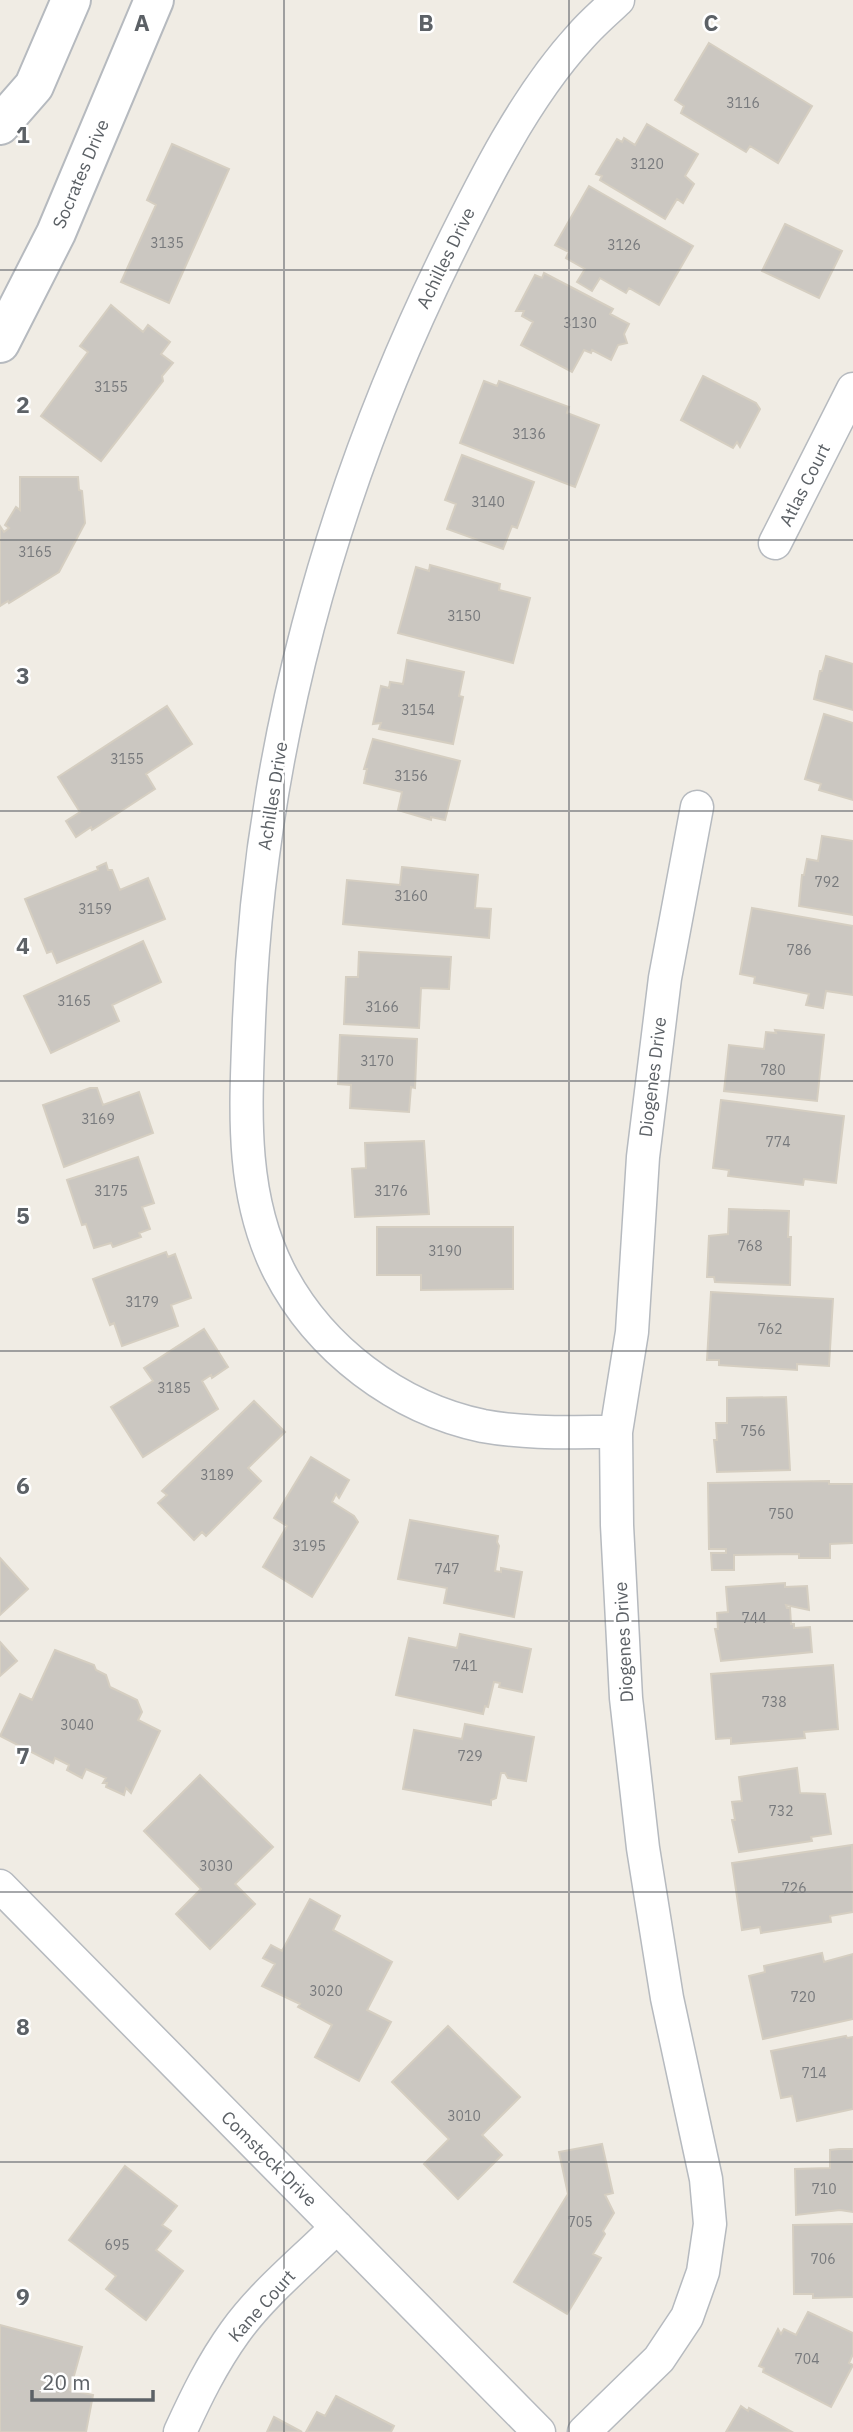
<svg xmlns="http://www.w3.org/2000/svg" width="853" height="2432" viewBox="0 0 853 2432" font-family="'IBM Plex Sans',sans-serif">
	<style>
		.building { fill: #cbc7c1; stroke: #d5cec1; stroke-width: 2 }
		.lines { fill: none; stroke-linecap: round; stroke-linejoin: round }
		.minor-casing { stroke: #b6babf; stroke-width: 35 }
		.tertiary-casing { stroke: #b6babf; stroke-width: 42 }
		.minor { stroke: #fff; stroke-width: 32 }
		.tertiary { stroke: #fff; stroke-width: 38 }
		.grid { fill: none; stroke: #5c6166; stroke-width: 2; stroke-opacity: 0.55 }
		.labels { text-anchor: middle; stroke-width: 5; stroke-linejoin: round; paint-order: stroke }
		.number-label { font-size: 14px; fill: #787a7d }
		.street-label { font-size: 18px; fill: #5c6166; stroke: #fff }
		.grid-label { font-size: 23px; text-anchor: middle; font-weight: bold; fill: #5c6166; stroke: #fff; stroke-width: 5; stroke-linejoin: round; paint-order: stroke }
	</style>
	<rect width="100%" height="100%" fill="#f0ece4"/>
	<path class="building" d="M709,43L812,106L778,163L750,146L746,152L681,113L684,106L675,100Z
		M647,124L698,154L685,176L694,184L683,203L677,199L665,219L600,180L602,176L596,174L617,139L622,142L624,138L635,145Z
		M172,144L229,169L169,303L121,282L156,205L147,200Z
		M589,186L693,246L659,305L629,288L626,293L600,278L592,291L577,282L585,269L566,258L569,252L555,245Z
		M785,224L842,251L819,298L762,271Z
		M544,273L613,309L610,314L629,324L624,334L627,343L618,345L611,360L592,350L591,353L584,350L572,372L521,345L533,322L522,316L524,311H516L535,275L542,278Z
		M111,305L143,332L148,325L170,342L161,354L173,363L162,376L163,381L101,461L41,416L88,352L80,346Z
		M703,376L756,403L760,409L740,447L737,442L733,448L681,420Z
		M484,381L497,386L499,381L569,407L567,413L599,425L575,487L460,443Z
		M462,455L534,482L517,528L512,526L503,549L447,529L456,504L445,500Z
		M20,477H78L79,490L82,491L85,523L59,572L9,603L8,601L0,606V526L4,532L9,528L5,525L16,507L20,510Z
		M430,565L500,584L499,590L530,598L513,663L398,633L416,567L429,571Z
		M826,656L853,664V710L814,699L820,671H822Z
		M407,660L464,672L459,696L463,697L453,744L379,729L381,723L373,724L381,686L389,688L390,682L403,684Z
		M167,706L192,744L146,774L155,789L92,830L91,827L76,837L66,821L80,812L58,777Z
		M824,714L853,723V800L819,790L821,784L805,779Z
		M373,739L460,761L445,820L431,817V820L398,810L402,792L364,783L367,769H364Z
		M822,836L853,841V915L799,906L802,875H804L807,859L818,861Z
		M106,863L108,870H112L120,890L148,878L165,919L57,963L52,951L47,953L25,899L98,870L97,867Z
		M402,867L478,875L475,908L491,909L489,938L343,924L347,880L400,885Z
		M752,908L853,926V995L826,991L823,1008L806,1005L809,994L754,983L755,977L740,974Z
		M143,941L161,982L112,1005L119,1021L51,1053L24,996Z
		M359,952L451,957L449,989L421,988L419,1028L344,1024L346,977H358Z
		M775,1030L824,1035L817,1101L724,1091L729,1045L764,1049L766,1032L776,1033Z
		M340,1035L417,1039L415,1088L411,1087L409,1112L350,1108L351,1085L338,1084Z
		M90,1088H97L103,1105L139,1092L153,1133L64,1167L43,1105Z
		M721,1100L844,1116L836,1183L804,1179L803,1185L728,1176L729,1170L713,1168Z
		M424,1141L429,1214L355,1217L352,1169L366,1168L365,1143Z
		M138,1157L154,1203L142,1207L150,1229L139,1233L141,1237L113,1247L111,1243L94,1248L86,1224L82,1225L67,1180Z
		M729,1209L789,1211L788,1237H791L790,1285L715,1282L714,1277H707L709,1236L728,1234Z
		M377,1227H513V1289L421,1290V1275H377Z
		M166,1252L168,1257L175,1254L191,1298L171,1305L178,1326L122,1346L114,1323L110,1325L93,1279Z
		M711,1292L833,1299L829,1366L797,1364V1370L719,1365V1360H707Z
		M204,1329L228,1367L212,1378L211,1375L202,1381L218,1409L143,1457L111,1407L153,1381L144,1368Z
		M786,1397L790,1470L717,1472L714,1440H717L716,1423H727V1398Z
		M254,1401L285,1432L248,1468L261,1481L206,1536L202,1532L194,1540L158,1503L167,1495L162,1491Z
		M311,1457L349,1480L339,1498L336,1494L332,1502L354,1516L358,1522L312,1597L263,1567L287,1526L274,1518Z
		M829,1481V1484H853V1543L830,1544V1558H799V1554L734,1555V1570H712L711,1553H726V1549H709L708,1483Z
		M410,1520L498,1536L497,1542L499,1546L495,1571L501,1572V1568L522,1572L514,1617L444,1603L447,1588L398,1579Z
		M0,1558L28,1589L0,1615Z
		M785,1583V1587L807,1586L809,1610L786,1605L787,1608H790L791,1624H794V1628L810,1627L812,1652L721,1661L715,1629H718L717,1613L728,1612L726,1587Z
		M460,1634L531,1649L522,1692L499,1687L500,1683L494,1682L488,1707L485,1706L483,1714L396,1695L409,1638L457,1648Z
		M0,1642L17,1661L0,1676Z
		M55,1650L94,1665L96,1670L106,1675L110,1687L137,1700L142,1712L138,1720L160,1731L131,1793L126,1788L124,1795L106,1787L107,1783H103L106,1778L86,1769L82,1778L67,1770L69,1765L55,1758L53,1763L0,1736L20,1694L32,1700Z
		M833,1665L838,1729L804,1732L805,1738L731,1744V1738L716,1739L711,1674Z
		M465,1724L534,1737L526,1781L508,1778L505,1773H501L496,1798L491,1800V1805L403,1789L414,1730L462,1739Z
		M797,1768L800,1793L825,1794L831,1834L811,1837L812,1841L739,1852L732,1820H735L732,1802L742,1801L739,1777Z
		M200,1775L273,1847L235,1884L255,1904L210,1949L176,1914L201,1889L144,1831Z
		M852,1845L853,1912L830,1916L831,1922L761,1933L760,1927L742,1930L732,1863Z
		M310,1899L340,1916L333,1930L392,1962L367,2010L391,2022L359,2081L315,2057L332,2025L298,2007L300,2004L262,1986L275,1964L263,1958L271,1945L282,1951Z
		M822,1953L824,1962L853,1954V2019L763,2039L749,1976L765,1972L764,1966Z
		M448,2026L520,2097L482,2135L502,2155L458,2199L424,2164L449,2139L392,2082Z
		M846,2036L847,2038L853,2037V2109L797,2121L792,2096L781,2098L771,2051Z
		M602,2144L613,2193L605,2195L614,2213L603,2231L605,2234L593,2254L601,2258L567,2314L514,2282L568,2194L559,2152Z
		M839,2149H853V2212L840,2210L796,2215L795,2169L830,2168V2150Z
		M125,2166L177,2206L162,2225L171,2231L156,2250L183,2271L146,2320L106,2289L116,2276L69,2240Z
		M853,2224V2297L813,2298V2294H794L793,2225Z
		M808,2312L853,2333V2354L849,2363L853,2365L831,2407L763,2372L764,2368L759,2366L778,2329L781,2334L784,2329L796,2335Z
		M0,2325L82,2347L70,2390L93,2395L86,2432H0Z
		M336,2396L394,2426L391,2432H306L317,2412L325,2416Z
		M741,2406L748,2411L749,2408L792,2432H726Z
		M274,2417L302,2432H267Z"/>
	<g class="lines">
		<defs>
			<path id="minor" d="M775,543L853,389
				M616,1432C572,1432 527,1434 483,1426C397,1408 319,1349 279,1271C239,1192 246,1105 249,1020C259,754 330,493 447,255C483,182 525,97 580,37C591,24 605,12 618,0
				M0,1886L539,2432
				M180,2432C196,2397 212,2364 235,2332C263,2293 303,2261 337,2227
				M584,2432L659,2359L687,2317L703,2272L710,2224L706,2179L667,1998L643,1848L626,1698L617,1525L616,1432L632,1332L643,1157L665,978L697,807"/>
			<path id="tertiary" d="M0,125L34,86L71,0
				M0,343L56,233L154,0"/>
		</defs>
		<use href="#minor" class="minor-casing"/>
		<use href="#tertiary" class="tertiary-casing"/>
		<use href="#minor" class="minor"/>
		<use href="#tertiary" class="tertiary"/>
	</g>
	<path class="grid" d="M284,0V2432M569,0V2432M0,270H853M0,540H853M0,811H853M0,1081H853M0,1351H853M0,1621H853M0,1892H853M0,2162H853"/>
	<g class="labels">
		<g class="number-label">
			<text x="743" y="108">3116</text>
			<text x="647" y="169">3120</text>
			<text x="167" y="248">3135</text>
			<text x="624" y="250">3126</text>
			<text x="580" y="328">3130</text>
			<text x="111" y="392">3155</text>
			<text x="529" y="439">3136</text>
			<text x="488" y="507">3140</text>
			<text x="35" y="557">3165</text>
			<text x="464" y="621">3150</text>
			<text x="418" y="715">3154</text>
			<text x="127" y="764">3155</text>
			<text x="411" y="781">3156</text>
			<text x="827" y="887">792</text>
			<text x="411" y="901">3160</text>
			<text x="95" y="914">3159</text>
			<text x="799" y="955">786</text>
			<text x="74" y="1006">3165</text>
			<text x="382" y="1012">3166</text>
			<text x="377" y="1066">3170</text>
			<text x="773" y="1075">780</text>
			<text x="98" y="1124">3169</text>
			<text x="778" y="1147">774</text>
			<text x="111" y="1196">3175</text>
			<text x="391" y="1196">3176</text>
			<text x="750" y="1251">768</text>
			<text x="445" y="1256">3190</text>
			<text x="142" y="1307">3179</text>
			<text x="770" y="1334">762</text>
			<text x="174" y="1393">3185</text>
			<text x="753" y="1436">756</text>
			<text x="217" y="1480">3189</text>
			<text x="781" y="1519">750</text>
			<text x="309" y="1551">3195</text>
			<text x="447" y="1574">747</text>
			<text x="754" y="1623">744</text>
			<text x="465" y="1671">741</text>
			<text x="774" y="1707">738</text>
			<text x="77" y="1730">3040</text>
			<text x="470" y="1761">729</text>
			<text x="781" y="1816">732</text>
			<text x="216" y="1871">3030</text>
			<text x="794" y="1893">726</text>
			<text x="326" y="1996">3020</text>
			<text x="803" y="2002">720</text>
			<text x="814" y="2078">714</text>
			<text x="464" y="2121">3010</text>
			<text x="824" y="2194">710</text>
			<text x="580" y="2227">705</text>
			<text x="117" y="2250">695</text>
			<text x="823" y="2264">706</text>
			<text x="807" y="2364">704</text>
		</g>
		<g class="street-label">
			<text transform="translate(81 174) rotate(-67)" y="6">Socrates Drive</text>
			<text transform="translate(446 258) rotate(-64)" y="6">Achilles Drive</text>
			<text transform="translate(805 485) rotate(-63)" y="6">Atlas Court</text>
			<text transform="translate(273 796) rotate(-81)" y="6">Achilles Drive</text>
			<text transform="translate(653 1077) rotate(-83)" y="6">Diogenes Drive</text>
			<text transform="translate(624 1642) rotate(-93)" y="6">Diogenes Drive</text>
			<text transform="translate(269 2159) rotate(45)" y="6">Comstock Drive</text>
			<text transform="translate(262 2306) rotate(-48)" y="6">Kane Court</text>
		</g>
	</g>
	<g class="grid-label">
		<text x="142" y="31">A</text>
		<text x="426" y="31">B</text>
		<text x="711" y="31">C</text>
		<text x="23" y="143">1</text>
		<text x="23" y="413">2</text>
		<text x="23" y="684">3</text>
		<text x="23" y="954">4</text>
		<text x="23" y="1224">5</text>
		<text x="23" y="1494">6</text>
		<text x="23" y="1764">7</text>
		<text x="23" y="2035">8</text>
		<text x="23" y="2305">9</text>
	</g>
	<path d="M32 2390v10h121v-10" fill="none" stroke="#5c6166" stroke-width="3.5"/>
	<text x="42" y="2390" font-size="21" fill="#5c6166" stroke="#ffffff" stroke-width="5" paint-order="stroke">20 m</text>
</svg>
